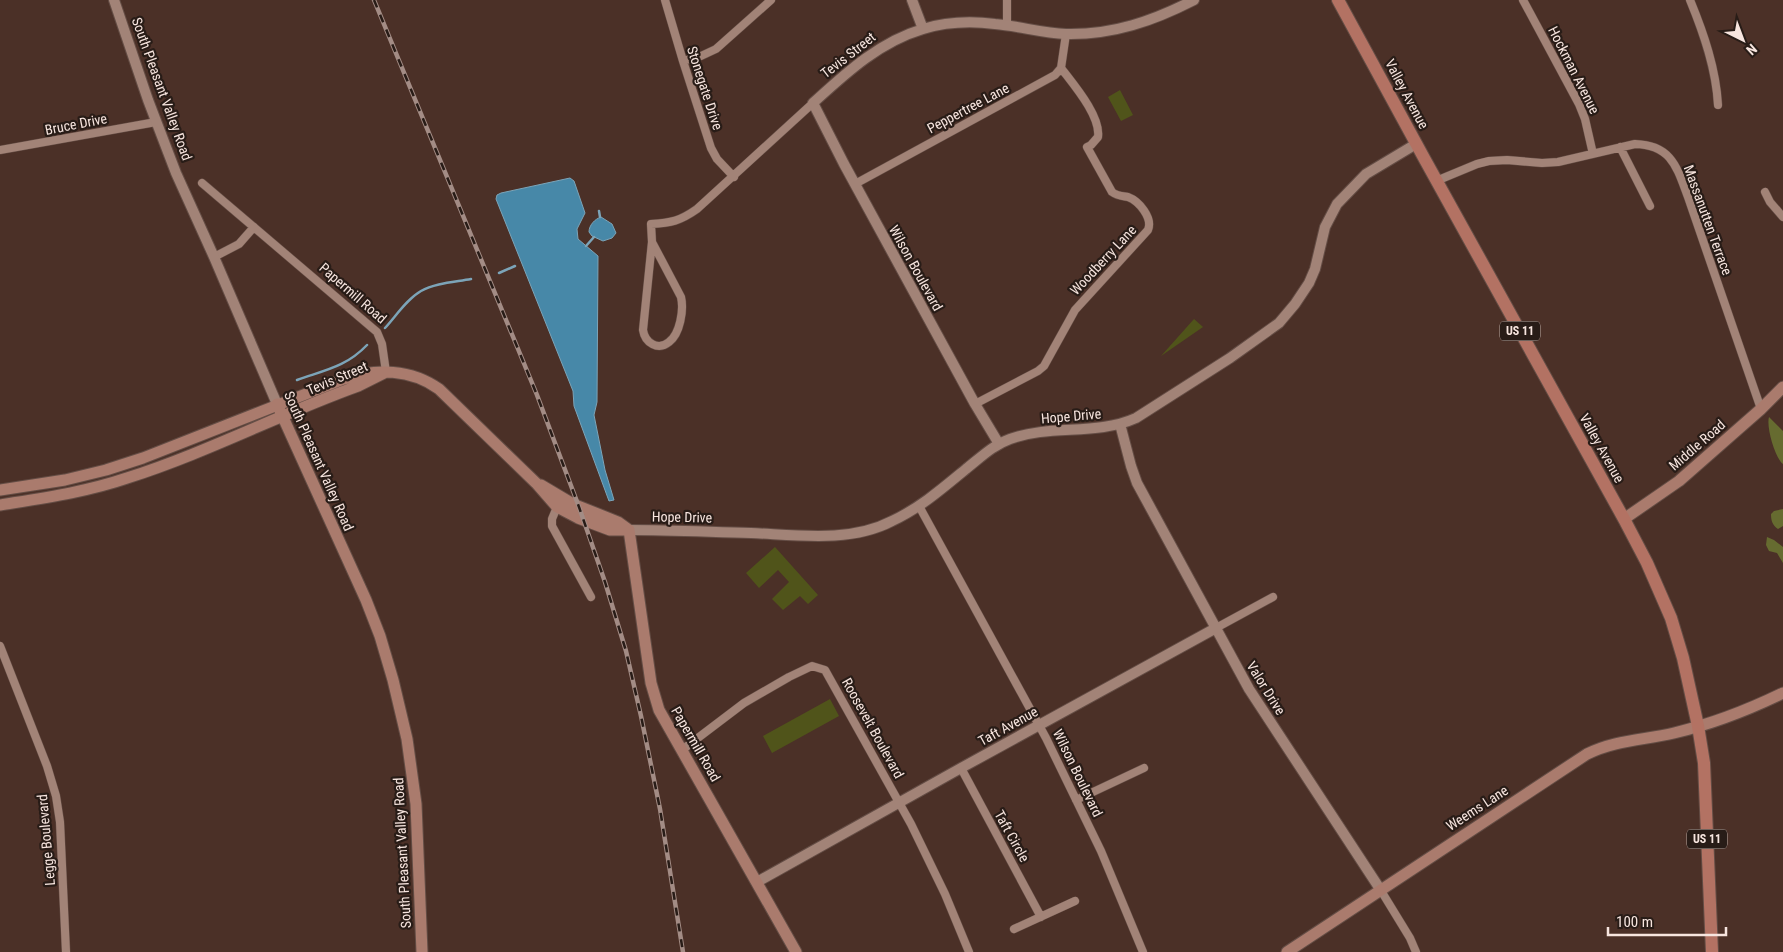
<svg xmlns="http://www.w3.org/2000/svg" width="1783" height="952" viewBox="0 0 1783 952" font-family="'Roboto Condensed',sans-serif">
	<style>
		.green { fill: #50541a }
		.forest { fill: #666b30 }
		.water { fill: #4788a8; stroke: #7ca4b8 }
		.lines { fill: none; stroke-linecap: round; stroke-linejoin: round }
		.stream { stroke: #7ca4b8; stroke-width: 2.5 }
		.minor-casing { stroke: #644d45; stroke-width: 9 }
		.tertiary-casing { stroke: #644d45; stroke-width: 12 }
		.secondary-casing { stroke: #644d45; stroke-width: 13 }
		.primary-casing { stroke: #644d45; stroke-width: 14 }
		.minor { stroke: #a28377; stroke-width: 8 }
		.tertiary { stroke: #a28377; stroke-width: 10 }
		.secondary { stroke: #aa7b6d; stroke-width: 11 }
		.primary { stroke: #b37263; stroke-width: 12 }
		.rail-casing { stroke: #a38c85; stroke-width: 4.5 }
		.rail { stroke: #281c17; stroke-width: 2.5; stroke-dasharray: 8; stroke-linecap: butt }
		.labels { text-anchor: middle; stroke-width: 4.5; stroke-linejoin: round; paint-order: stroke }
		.shield { fill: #281c17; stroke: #b9a9a3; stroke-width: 1 }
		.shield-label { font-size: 12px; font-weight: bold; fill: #f7e5df }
		.street-label { font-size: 14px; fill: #f7e5df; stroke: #281c17 }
	</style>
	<rect width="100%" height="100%" fill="#4b3027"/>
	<path class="green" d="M1120,90L1133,115L1121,121L1108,97Z
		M1194,319L1203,327L1161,356Z
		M775,547L818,595L808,604L800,596L783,610L772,599L789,582L778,570L759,588L746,573Z
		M830,699L839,716L772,753L763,736Z"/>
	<path class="forest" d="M1769,417L1783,431V464C1775,458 1766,427 1769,417Z
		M1783,509V526L1778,529C1772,525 1771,520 1771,514L1774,511Z
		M1767,537L1774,540L1783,547V563L1777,553L1769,551L1766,545Z"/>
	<path class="water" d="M570,178L574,181L585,213L577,229L578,239L598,256L597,402L594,415L605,470L614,500L609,501L574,406L573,391L496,199L497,195L501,193Z
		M601,217L612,224L616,233L612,238L603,241L592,236L589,232C589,225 595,219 601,217Z"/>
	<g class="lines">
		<path class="stream" d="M599,211L600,217
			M586,246L594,237
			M499,273L515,266
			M385,328C396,316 407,299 421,291C435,283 455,282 471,279
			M297,380C325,370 346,367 367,345"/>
		<defs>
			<path id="minor" d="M665,0L683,61L711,148L717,159L734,177
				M1007,0V26
				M1523,0L1579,104L1585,119L1593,154
				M1690,0C1704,34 1716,69 1718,105
				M683,61L701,56L716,49L771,0
				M1620,147L1650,206
				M0,150L156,122
				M1436,181L1477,164L1489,161L1507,160L1542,163L1558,162L1635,144C1672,145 1677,168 1688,197L1761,409
				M202,183L377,332L382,344L386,372
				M855,184L1055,75L1061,68L1066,34
				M1765,192L1770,202L1783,217
				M652,242L681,297C684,310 680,334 669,342C658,351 645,343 643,330Z
				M652,242L651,224C671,223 680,221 697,209L813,103
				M214,257L239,244L254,227
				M975,404L1038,371L1044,366L1075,310L1148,230C1153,218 1139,201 1128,197C1122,196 1117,196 1112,192L1087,147L1091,145L1098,137C1101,116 1073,84 1061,68
				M919,506L1046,738L1101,851L1143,952
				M557,507L552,519V526L591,597
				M1216,628L1273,597
				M0,646L47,766L56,796L60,822L66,952
				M682,750L744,703L789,677L812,666L825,670L911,824L945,894L969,952
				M961,768L1041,917
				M1076,800L1144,768
				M1380,889L1410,938L1416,952
				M1014,929L1075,901"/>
			<path id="tertiary" d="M114,0L148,100L176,173L214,257L277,404
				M912,0L923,29
				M1120,424L1131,466L1137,483L1249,689L1380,889
				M999,444L975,404L844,164L813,103C846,73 879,42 923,29C946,22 971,21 995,24C1019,26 1042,33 1066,34C1113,35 1153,21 1194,0
				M629,530C670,530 710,532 751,533C797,535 850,543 892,521C920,508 943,488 966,469C980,458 993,445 1010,439C1051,424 1096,436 1136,418L1230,358L1279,323L1295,304L1309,283L1315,269L1325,227L1337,204L1366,174L1416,144
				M757,882L961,768L1216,628"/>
			<path id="secondary" d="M277,404L366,600L380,636L393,680L407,739L416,804L422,952
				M541,485L573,504L618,522L629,530L651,683L659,710L796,952
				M0,490L65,480L106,470L143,458L344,379C376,368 411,369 439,389L536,483L557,507L578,518L610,530H629
				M0,505C43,498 86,492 127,478C206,453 280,414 358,386L384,373
				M1624,519L1679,481L1761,409L1783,387
				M1287,952L1587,754C1615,740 1644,740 1674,733C1712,724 1748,710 1783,693"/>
			<path id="primary" d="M1338,0L1424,158L1624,519L1647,563L1671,618L1683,658L1698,726L1704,763L1712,952"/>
		</defs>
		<use href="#minor" class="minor-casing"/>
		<use href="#tertiary" class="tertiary-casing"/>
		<use href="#secondary" class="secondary-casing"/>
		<use href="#primary" class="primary-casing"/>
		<use href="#minor" class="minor"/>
		<use href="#tertiary" class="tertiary"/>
		<use href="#secondary" class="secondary"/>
		<use href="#primary" class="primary"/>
		<defs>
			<path id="rail" d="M374,0L537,395L579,507L605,582L626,651L641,716L660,809L683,952"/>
		</defs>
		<use href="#rail" class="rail-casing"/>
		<use href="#rail" class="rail"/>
	</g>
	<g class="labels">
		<g class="shield">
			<rect x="1500" y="321.5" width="40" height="19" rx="4"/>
			<rect x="1687" y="829.5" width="40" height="19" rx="4"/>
		</g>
		<g class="shield-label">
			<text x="1520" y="335">US 11</text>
			<text x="1707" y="843">US 11</text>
		</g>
		<g class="street-label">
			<text transform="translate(848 55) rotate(-38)" y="5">Tevis Street</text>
			<text transform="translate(1574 70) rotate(63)" y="5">Hockman Avenue</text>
			<text transform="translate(705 88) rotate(72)" y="5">Stonegate Drive</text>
			<text transform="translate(162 89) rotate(70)" y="5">South Pleasant Valley Road</text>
			<text transform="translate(1407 94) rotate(62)" y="5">Valley Avenue</text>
			<text transform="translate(968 108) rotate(-28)" y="5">Peppertree Lane</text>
			<text transform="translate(76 124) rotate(-11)" y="5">Bruce Drive</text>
			<text transform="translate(1708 220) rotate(70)" y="5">Massanutten Terrace</text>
			<text transform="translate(1103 260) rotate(-47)" y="5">Woodberry Lane</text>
			<text transform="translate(916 268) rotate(61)" y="5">Wilson Boulevard</text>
			<text transform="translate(353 293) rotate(41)" y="5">Papermill Road</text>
			<text transform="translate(337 378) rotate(-23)" y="5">Tevis Street</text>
			<text transform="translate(1071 416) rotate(-5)" y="5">Hope Drive</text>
			<text transform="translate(1697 445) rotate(-41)" y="5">Middle Road</text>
			<text transform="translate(1602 448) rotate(61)" y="5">Valley Avenue</text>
			<text transform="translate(319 461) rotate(66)" y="5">South Pleasant Valley Road</text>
			<text transform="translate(682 517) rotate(1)" y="5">Hope Drive</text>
			<text transform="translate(1266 688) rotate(58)" y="5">Valor Drive</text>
			<text transform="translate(1008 726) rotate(-29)" y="5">Taft Avenue</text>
			<text transform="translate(873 728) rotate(61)" y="5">Roosevelt Boulevard</text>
			<text transform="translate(696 744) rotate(60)" y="5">Papermill Road</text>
			<text transform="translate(1078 773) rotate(64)" y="5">Wilson Boulevard</text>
			<text transform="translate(1477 808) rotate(-33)" y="5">Weems Lane</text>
			<text transform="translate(1012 836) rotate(61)" y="5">Taft Circle</text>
			<text transform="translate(46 840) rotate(-95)" y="5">Legge Boulevard</text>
			<text transform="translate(402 853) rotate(-93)" y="5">South Pleasant Valley Road</text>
		</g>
	</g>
	<g transform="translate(1743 40) rotate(138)" stroke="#281c17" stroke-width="4" paint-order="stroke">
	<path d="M0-4L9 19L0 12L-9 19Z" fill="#f7e5df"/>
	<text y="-8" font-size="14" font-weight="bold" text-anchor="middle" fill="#f7e5df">N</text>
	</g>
	<path d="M1608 927v8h118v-8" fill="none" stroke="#f7e5df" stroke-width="2.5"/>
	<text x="1616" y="927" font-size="15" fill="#f7e5df" stroke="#281c17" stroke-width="4" paint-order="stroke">100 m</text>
</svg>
